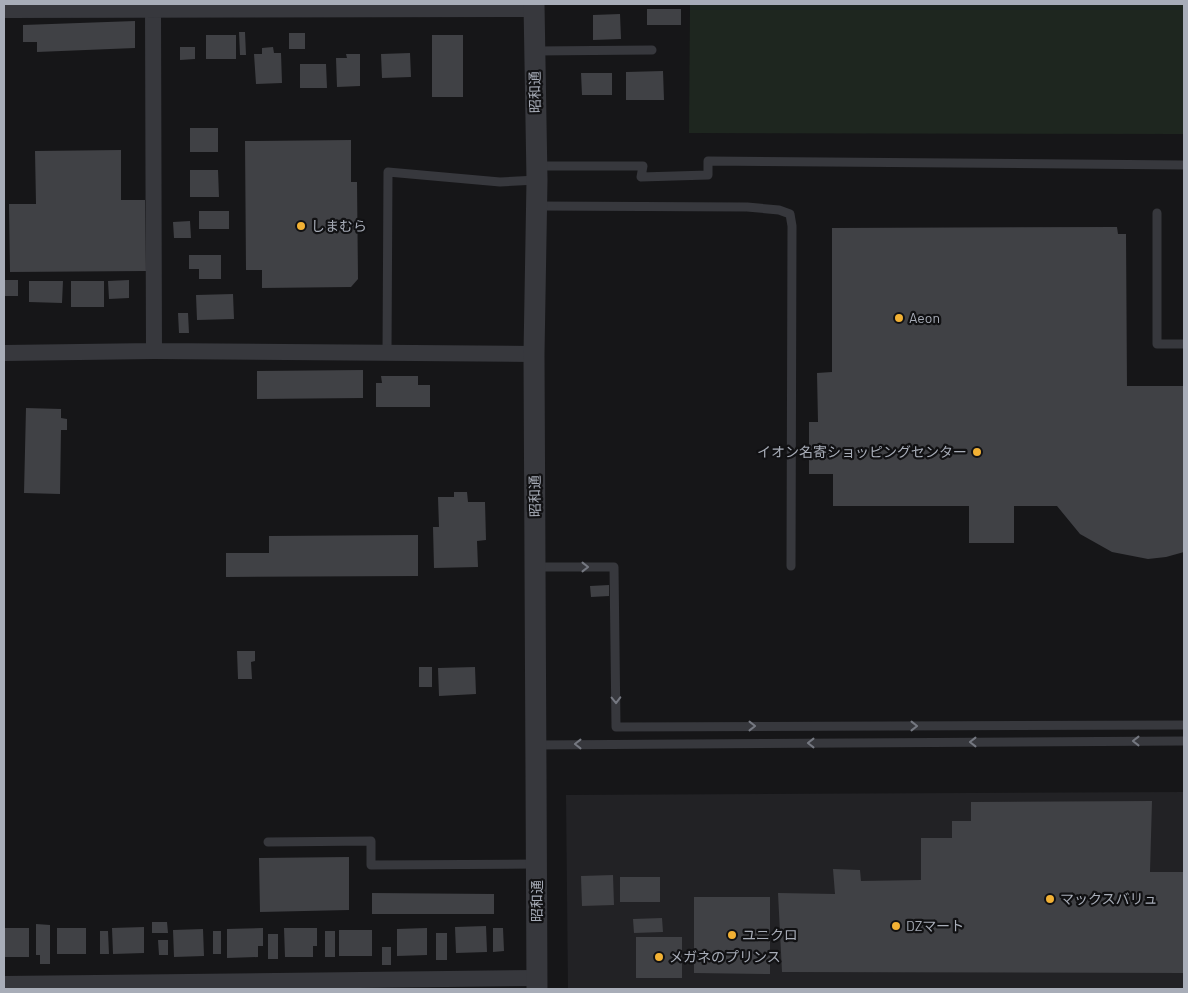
<svg xmlns="http://www.w3.org/2000/svg" width="1188" height="993" viewBox="0 0 1188 993" font-family="Barlow,'Noto Sans JP',sans-serif">
	<style>
		.built { fill: #222225 }
		.green { fill: #1e261f }
		.building { fill: #404145 }
		.lines { fill: none; stroke-linecap: round; stroke-linejoin: round }
		.service { stroke: #37383d; stroke-width: 9 }
		.minor { stroke: #37383d; stroke-width: 16 }
		.tertiary { stroke: #37383d; stroke-width: 21 }
		.oneway { stroke: #757881 }
		.poi-dot { fill: #f2b134; stroke: #111113; stroke-width: 2 }
		.labels { text-anchor: middle; stroke-width: 4.5; stroke-linejoin: round; paint-order: stroke }
		.street-label { font-size: 14px; fill: #a8adb8; stroke: #111113 }
		.poi-label { font-size: 14px; fill: #a8adb8; stroke: #111113; text-anchor: start }
	</style>
	<rect width="100%" height="100%" fill="#161618"/>
	<path class="built" d="M1184,792V989H568L566,795Z"/>
	<path class="green" d="M690,4H1184V134L689,133Z"/>
	<path class="building" d="M647,9H681V25H647Z
		M620,14L621,39L593,40V15Z
		M135,21V48L37,52V42H23V25Z
		M239,32H245L246,55H240Z
		M289,33H305V49H289Z
		M206,35H236V59H206Z
		M432,35H463V97H432Z
		M180,47H195V59L180,60Z
		M273,47L274,53H281L282,83L256,84L254,54H262V48Z
		M410,53L411,77L382,78L381,54Z
		M346,54H360V86L337,87L336,58H347Z
		M300,64H326L327,88H300Z
		M663,71L664,100H626V72Z
		M581,73H612V95H582Z
		M190,128H218V152H190Z
		M351,140V182H357L358,279L351,287L262,288V270H246L245,141Z
		M121,150V200H145L146,271L10,272L9,204H36L35,151Z
		M190,170H218L219,197H190Z
		M199,211H229V229H199Z
		M190,221L191,238H174L173,222Z
		M1117,227L1118,234H1126L1127,386H1184V552L1166,557L1148,559L1112,552L1080,534L1057,506H1014V543H969V506H833V474H809V422H818L817,373L832,372V228Z
		M189,255H221V279H199V269H189Z
		M4,280H18V296H4Z
		M129,280V298L109,299L108,281Z
		M29,281H63L62,303L29,302Z
		M71,281H104V307H71Z
		M233,294L234,319L197,320L196,295Z
		M178,313H188L189,333H179Z
		M363,370V398L257,399V371Z
		M381,376H418V385H430V407H376V383H382Z
		M26,408L61,409V418L67,419V430H61L60,494L24,493Z
		M454,492H467L468,502H485L486,540L477,541L478,567L434,568L433,527H439L438,497H454Z
		M418,535V576L226,577V553H269V536Z
		M609,585V596L591,597L590,586Z
		M237,651H255V661L251,662L252,679H238Z
		M419,667H432V687H419Z
		M475,667L476,694L439,696L438,668Z
		M1152,801L1150,872H1184V973L782,972L778,893L835,894L833,869L860,870L861,881L921,880V838H952V821H971V802Z
		M349,857V910L260,912L259,858Z
		M613,875L614,905L582,906L581,876Z
		M620,877H660V902H620Z
		M372,893L494,894V914H372Z
		M694,897H770V974L694,973Z
		M662,918L663,932L634,933L633,919Z
		M152,922H167L168,933H152Z
		M36,924L50,925V964H40V955H36Z
		M486,926L487,952L456,953L455,927Z
		M144,927V953L113,954L112,928Z
		M4,928H29V957H4Z
		M57,928H86V954H57Z
		M263,928V946H258V957L227,958V929Z
		M284,928H317V946H313V957H285Z
		M427,928V955L397,956V929Z
		M493,928H503L504,951L493,952Z
		M203,929L204,956L174,957L173,930Z
		M339,930H372V956H339Z
		M100,931H108L109,954H100Z
		M213,931H221V954H213Z
		M325,931H335V957H325Z
		M436,933H447V960H436Z
		M268,934H278V959H268Z
		M636,937H682V978H636Z
		M158,940H168V955H159Z
		M382,947H391V965H382Z"/>
	<g class="lines">
		<path class="service" d="M535,51L652,50
			M537,166H643L641,177L708,175V161L1184,165
			M537,206L747,207L779,210L790,214L792,226L791,566
			M1157,213V344H1184
			M387,352L388,172L500,182L537,180
			M536,567H614L616,727L1184,725
			M536,745L1184,741
			M268,842L371,841V865L536,864"/>
		<path class="minor" d="M4,10L534,9
			M153,10L154,351
			M4,353L154,351L534,354
			M4,984L537,978"/>
		<path class="tertiary" d="M534,4L537,180L534,354L537,989"/>
	</g>
	<defs><path id="oneway-chevron" d="M-2-3.5L2.5 0L-2 3.5" fill="none" stroke-width="1.6" stroke-linecap="round" stroke-linejoin="round" transform="scale(1.25)"/></defs>
	<g class="oneway">
		<use href="#oneway-chevron" transform="translate(585 567)"/>
		<use href="#oneway-chevron" transform="translate(616 700) rotate(89)"/>
		<use href="#oneway-chevron" transform="translate(752 726)"/>
		<use href="#oneway-chevron" transform="translate(914 726)"/>
		<use href="#oneway-chevron" transform="translate(1136 741) rotate(180)"/>
		<use href="#oneway-chevron" transform="translate(973 742) rotate(180)"/>
		<use href="#oneway-chevron" transform="translate(811 743) rotate(180)"/>
		<use href="#oneway-chevron" transform="translate(578 744) rotate(180)"/>
	</g>
	<g class="poi-dot">
		<circle cx="301" cy="226" r="5"/>
		<circle cx="899" cy="318" r="5"/>
		<circle cx="977" cy="452" r="5"/>
		<circle cx="1050" cy="899" r="5"/>
		<circle cx="896" cy="926" r="5"/>
		<circle cx="732" cy="935" r="5"/>
		<circle cx="659" cy="957" r="5"/>
	</g>
	<g class="labels">
		<g class="street-label">
			<text transform="translate(535 92) rotate(-91)" y="5">昭和通</text>
			<text transform="translate(535 496) rotate(-91)" y="5">昭和通</text>
			<text transform="translate(537 901) rotate(-90)" y="5">昭和通</text>
		</g>
		<g class="poi-label">
			<text x="311" y="231">しまむら</text>
			<text x="909" y="323">Aeon</text>
			<text x="967" y="457" text-anchor="end">イオン名寄ショッピングセンター</text>
			<text x="1060" y="904">マックスバリュ</text>
			<text x="906" y="931">DZマート</text>
			<text x="742" y="940">ユニクロ</text>
			<text x="669" y="962">メガネのプリンス</text>
		</g>
	</g>
	<rect width="1188" height="993" fill="none" stroke="#a8adb8" stroke-width="10"/>
</svg>
